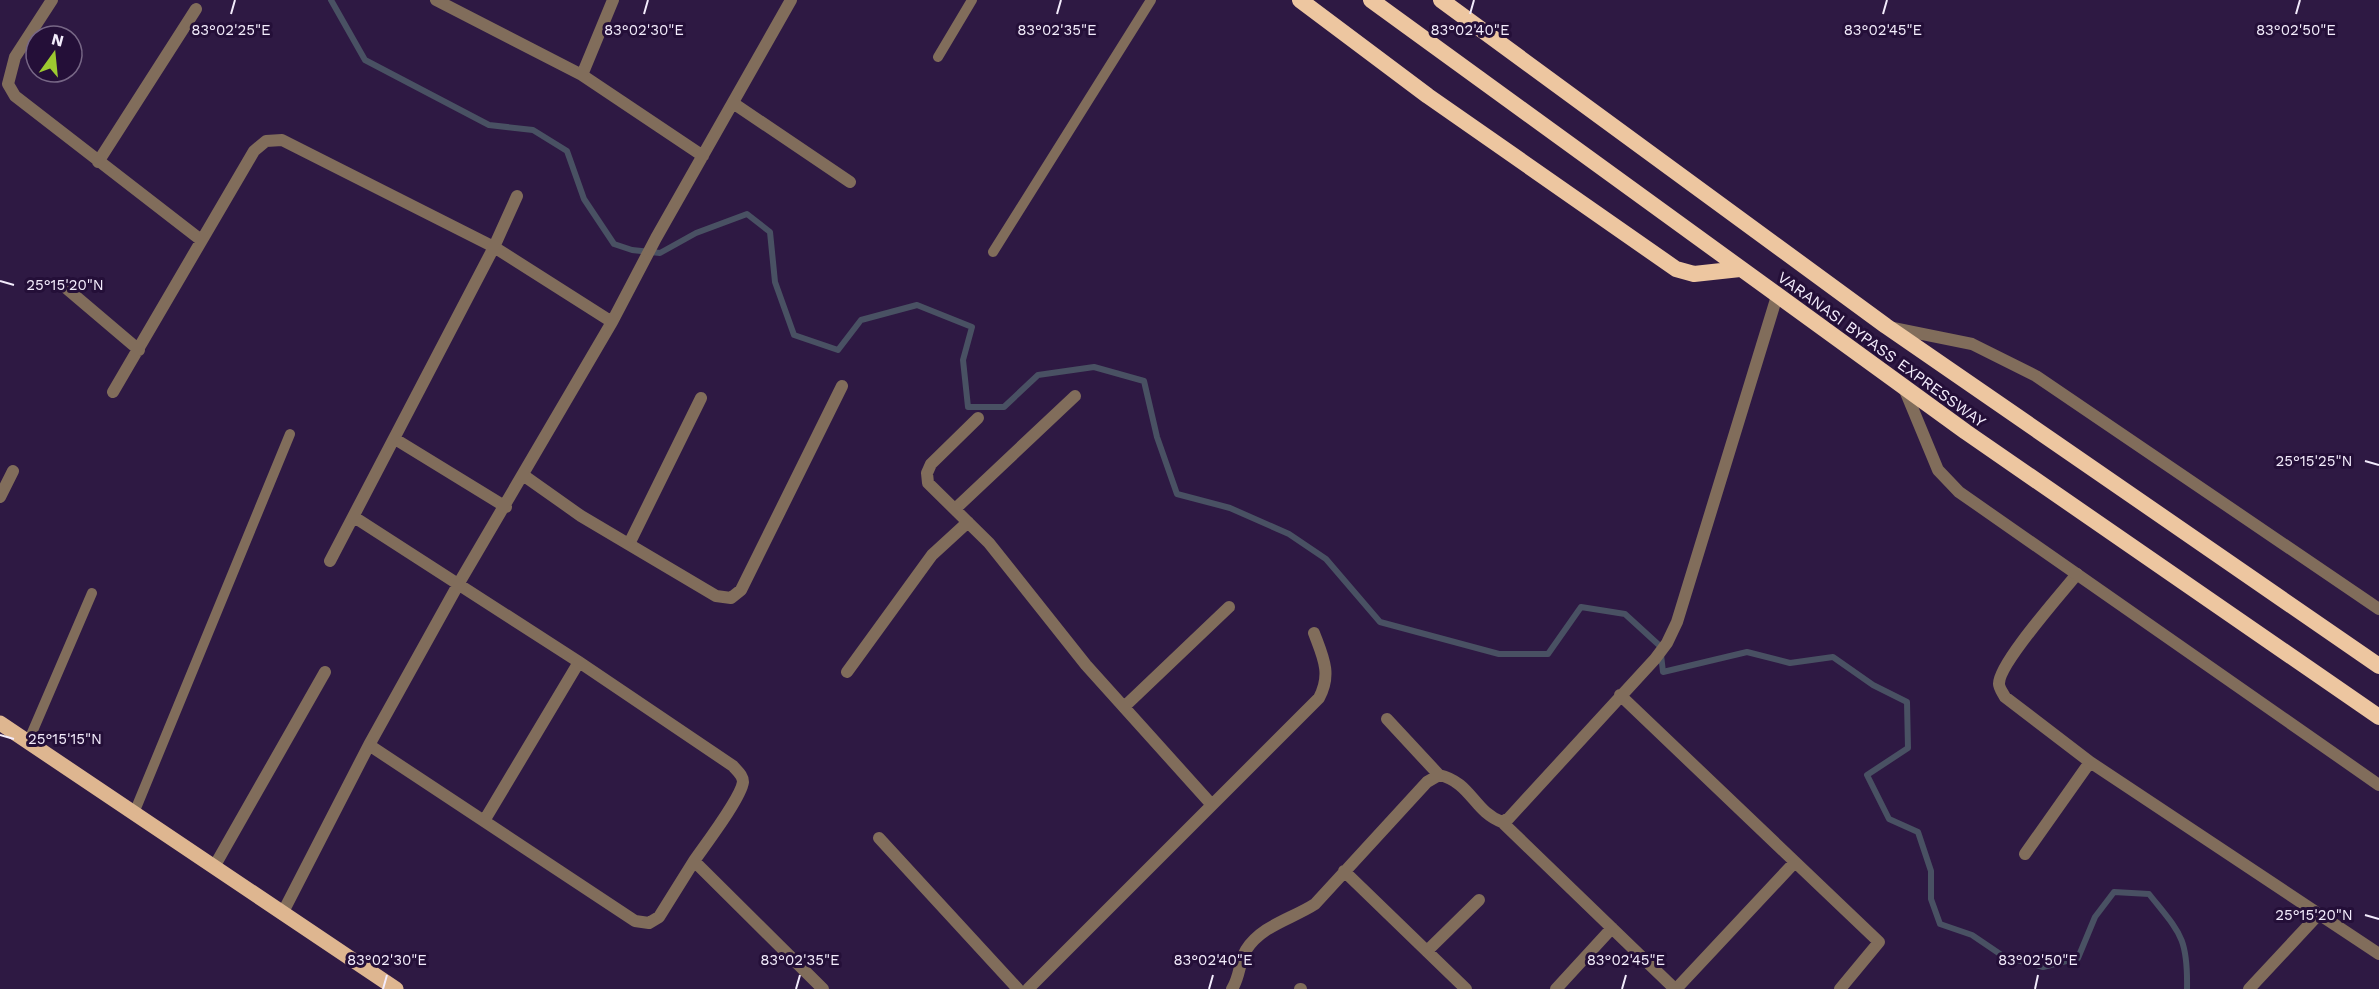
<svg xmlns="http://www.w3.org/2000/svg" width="2379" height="989" viewBox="0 0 2379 989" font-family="'Work Sans',sans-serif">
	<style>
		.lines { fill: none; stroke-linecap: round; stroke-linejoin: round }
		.stream { stroke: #495163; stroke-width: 6 }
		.service { stroke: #816d5b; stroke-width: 10 }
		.minor { stroke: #816d5b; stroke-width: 12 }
		.tertiary { stroke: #816d5b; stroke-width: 12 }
		.primary { stroke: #deb690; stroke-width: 15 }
		.trunk { stroke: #edc6a0; stroke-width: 16 }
		.ticks { fill: none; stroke: #f3ecfc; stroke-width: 2 }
		.labels { text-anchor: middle; stroke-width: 6; stroke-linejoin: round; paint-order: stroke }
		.street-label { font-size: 16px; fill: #f3ecfc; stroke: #240f38 }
		.ticks-label { font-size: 15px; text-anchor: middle; fill: #f3ecfc; stroke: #240f38; stroke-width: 6; stroke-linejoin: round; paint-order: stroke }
	</style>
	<rect width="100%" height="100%" fill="#2e1943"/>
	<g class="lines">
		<path class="stream" d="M331,0L365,60L489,125L533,130L567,151L584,199L614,244L632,250L660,253L696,233L747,214L770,232L775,282L794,335L838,350L861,320L917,305L972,327L963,360L968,407H1004L1038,375L1094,367L1144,381L1157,437L1177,494L1230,508L1289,534L1326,559L1380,622L1499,654H1548L1581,607L1625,614L1660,646L1663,672L1747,652L1790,663L1833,657L1873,685L1907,702L1908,748L1867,775L1889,819L1918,832L1931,871V899L1940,924L1972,935L2003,956L2043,967L2078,958L2095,917L2114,892L2149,894C2180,933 2188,937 2187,989"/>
		<path class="service" d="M938,57L972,0
			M993,252L1151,0
			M28,742L92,593
			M134,813L290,434"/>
		<path class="minor" d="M52,0L15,57L8,84L15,96L201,240
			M436,0L582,75L703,156
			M582,75L613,0
			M733,103L850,182
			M98,162L196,9
			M66,288L139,350
			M113,392L254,151L266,141L282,140L494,247L612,322
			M978,418L931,464L927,473L928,483L989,543L1086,665L1212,805
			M395,439L506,507
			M523,475L581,516L716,596L731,598L741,590L842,386
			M0,497L13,471
			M955,509L1075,396
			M354,517L579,662L733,766C737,771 743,775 743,782C741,798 705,845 694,861
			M629,544L701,398
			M330,561L494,247L517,196
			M2077,574C2062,593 1998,664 1999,684C1999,688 2003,693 2005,697L2090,762
			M847,672L932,555L968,522
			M1620,695L1879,942L1840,989
			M1124,707L1229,607
			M1387,719L1439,775
			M369,745L635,921L649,923L659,917L694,861L823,989
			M484,821L579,662
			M1502,822L1675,989
			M879,838L1018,989
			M2025,854L2090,762L2379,954
			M214,867L325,672
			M1344,871L1466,989
			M282,914L369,745L459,583L612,322L656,238L791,0
			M1427,951L1479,900
			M1028,989L1319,698C1332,674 1323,657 1314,633
			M1232,989C1240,977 1239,962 1246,950C1262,925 1292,919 1315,904L1427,782L1439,775C1471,782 1474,812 1502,822L1509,818L1655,659L1667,643L1677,622L1777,296
			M1300,989H1301
			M1556,989L1612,928
			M1676,989L1795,862
			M2249,989L2319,914"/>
		<path class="tertiary" d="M1893,328L1972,344L2036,376L2379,609
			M1904,388L1938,470L1959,492L2379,785"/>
		<path class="primary" d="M0,723L396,989"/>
		<path class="trunk" d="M1300,0L1428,96L1676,269L1694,274L1740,269
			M1371,0L1966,432L2379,717
			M1441,0L1886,326L2379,666"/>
	</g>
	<path class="ticks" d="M231,14L235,0M644,14L648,0M1057,14L1061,0M1470,14L1474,0M1883,14L1887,0M2296,14L2300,0M0,281L14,285M2365,461L2379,465M0,735L14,739M2365,915L2379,919M383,989L387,975M796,989L800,975M1209,989L1213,975M1622,989L1626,975M2035,989L2038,975"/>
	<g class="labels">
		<g class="street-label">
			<text transform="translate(1882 349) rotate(36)" y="6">VARANASI BYPASS EXPRESSWAY</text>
		</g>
	</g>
	<g class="ticks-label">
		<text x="644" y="35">83°02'30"E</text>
		<text x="1057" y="35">83°02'35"E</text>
		<text x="1470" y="35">83°02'40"E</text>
		<text x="1883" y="35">83°02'45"E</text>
		<text x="2296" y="35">83°02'50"E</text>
		<text x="231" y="35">83°02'25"E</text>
		<text x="65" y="290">25°15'20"N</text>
		<text x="2314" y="466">25°15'25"N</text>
		<text x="65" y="744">25°15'15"N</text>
		<text x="2314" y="920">25°15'20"N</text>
		<text x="387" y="965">83°02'30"E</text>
		<text x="800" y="965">83°02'35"E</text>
		<text x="1213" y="965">83°02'40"E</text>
		<text x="1626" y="965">83°02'45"E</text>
		<text x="2038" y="965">83°02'50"E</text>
	</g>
	<g transform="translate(54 54) rotate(15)"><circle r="28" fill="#240f38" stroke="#776786" stroke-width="1.5"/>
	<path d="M0-4.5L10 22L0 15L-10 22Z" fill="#9dca30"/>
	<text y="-9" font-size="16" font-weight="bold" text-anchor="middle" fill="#f3ecfc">N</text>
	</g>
</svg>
